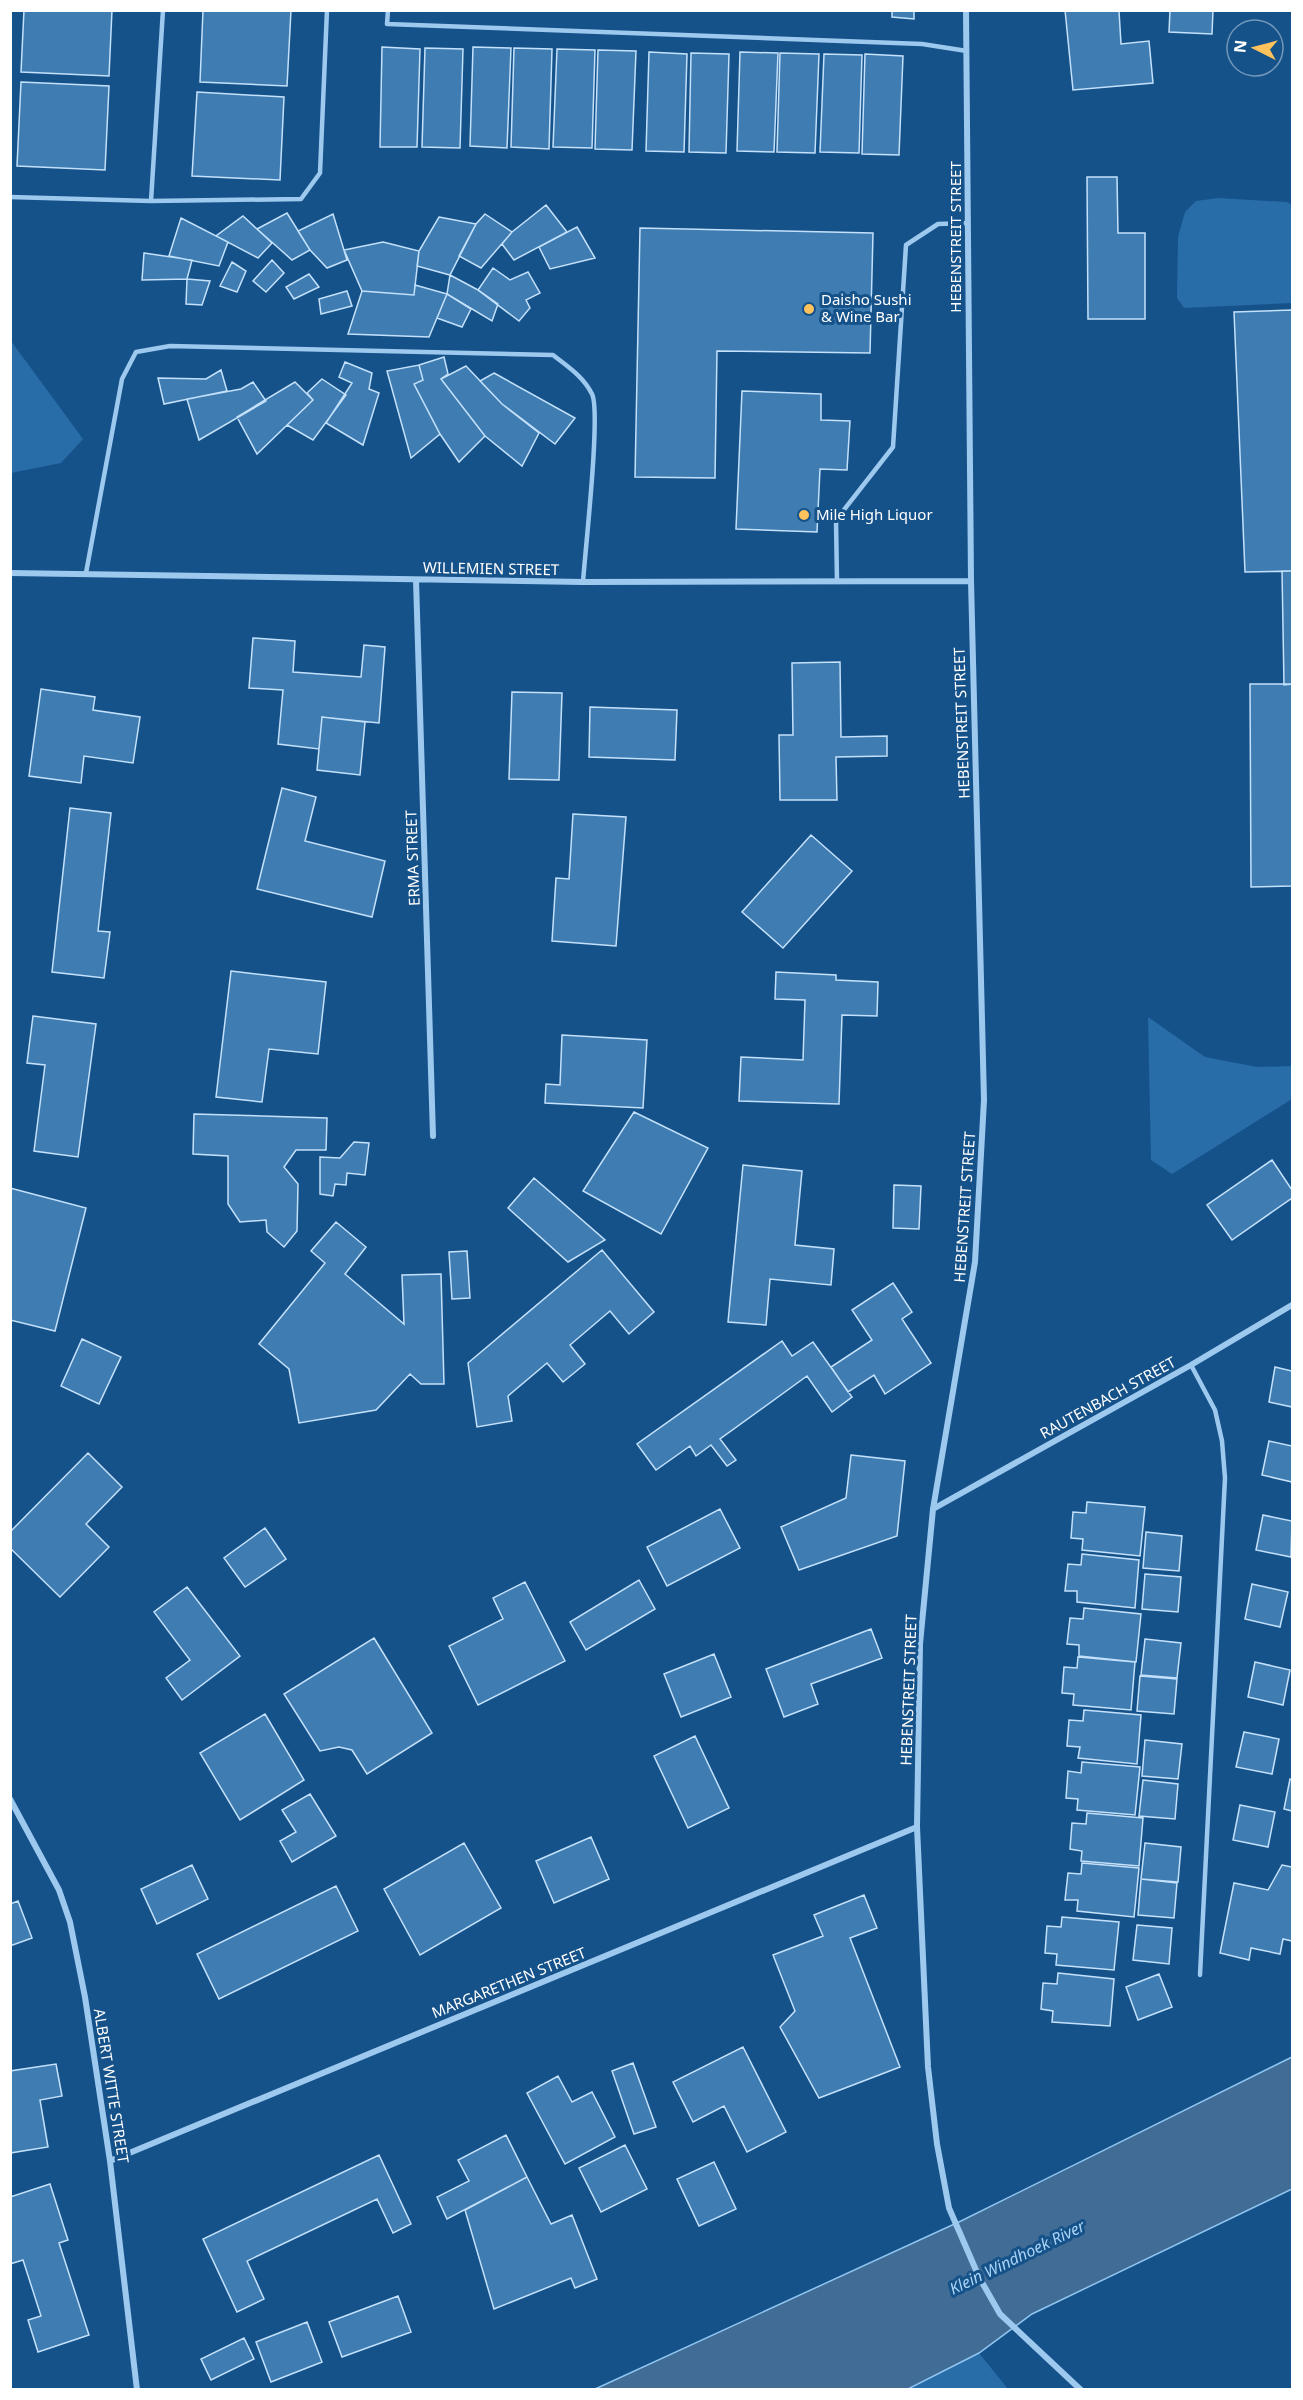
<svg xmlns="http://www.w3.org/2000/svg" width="1303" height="2400" viewBox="0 0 1303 2400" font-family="'Noto Sans',sans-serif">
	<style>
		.green { fill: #286ca8 }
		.water { fill: #406c95; stroke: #90c6f1; stroke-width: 1.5 }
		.building { fill: #3e7cb2; stroke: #c4e1fb; stroke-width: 1.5 }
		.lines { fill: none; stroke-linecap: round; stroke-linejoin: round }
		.service { stroke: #9ec9ef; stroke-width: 4.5 }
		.minor { stroke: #9ec9ef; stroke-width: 6 }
		.poi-dot { fill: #ffc25c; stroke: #16528a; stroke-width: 2 }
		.labels { text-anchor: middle; stroke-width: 6; stroke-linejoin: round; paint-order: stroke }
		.street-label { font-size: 15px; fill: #fff; stroke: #16528a }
		.poi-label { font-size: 15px; fill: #fff; stroke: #16528a; text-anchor: start }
		.water-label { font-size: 16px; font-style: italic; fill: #a9d3f6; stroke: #16528a }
	</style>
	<rect width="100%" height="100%" fill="#16528a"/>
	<path class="green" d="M1218,198L1287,202L1292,205V303L1184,308L1177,298L1178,237L1185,212L1196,201Z
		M11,341L83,439L61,463L11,473Z
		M1148,1017L1205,1057L1257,1067L1292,1066V1099L1172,1174L1151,1160Z
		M979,2353L1008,2389L908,2390Z"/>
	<path class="water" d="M1292,2057V2189L1032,2314L979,2353L908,2389L593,2390L961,2221Z"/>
	<path class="building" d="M24,10H112L109,76L21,72Z
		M203,10H291L287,86L200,82Z
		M892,10H914V19L892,17Z
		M1065,10H1129L1119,11L1121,44L1149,41L1153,83L1073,90Z
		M1170,10H1213L1212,34L1169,32Z
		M382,47L420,49L417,147H380Z
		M473,47L511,48L507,148L470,146Z
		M425,48L463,49L460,148L422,147Z
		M514,48L552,49L549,149L511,147Z
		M557,49L595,50L592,148L553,147Z
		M598,50L636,51L632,150L595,149Z
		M649,52L687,54L684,152L646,151Z
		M740,52L778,53L774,152L737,151Z
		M691,53L729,54L726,153L689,152Z
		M780,53L819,54L815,153L777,152Z
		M824,54L862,55L859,153L820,152Z
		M865,54L903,56L899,155L862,154Z
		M21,82L109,86L105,170L17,166Z
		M197,92L284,97L280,180L192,176Z
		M1087,177H1117L1118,233H1145V319H1088Z
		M546,205L567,232L514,260L502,244L512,232Z
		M287,213L310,250L292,260L257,229Z
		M333,214L347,260L327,268L310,250L298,231Z
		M485,214L512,232L481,268L459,256L476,224Z
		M243,216L272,243L258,258L216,236Z
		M439,217L476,224L450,275L417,266L419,251Z
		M181,218L228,242L219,266L169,256Z
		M577,227L595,258L550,269L539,247Z
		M640,228L873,233L870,353L717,351L715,478L635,477Z
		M383,242L419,251L414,295L362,291L344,250Z
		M144,253L192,260L187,279L142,280Z
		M272,260L284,273L266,292L253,281Z
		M232,262L246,271L237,292L220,286Z
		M493,268L510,280L528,272L540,293L526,300L530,308L519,321L478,290Z
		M309,274L319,287L294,299L286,287Z
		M450,275L478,290L498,304L492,321L447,294Z
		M187,279L210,281L202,305L186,304Z
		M415,285L447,294L429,337L348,334L362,291L414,295Z
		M347,291L352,306L321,314L319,299Z
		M447,294L471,309L462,327L437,318Z
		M1292,310V571L1245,572L1234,312Z
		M444,357L448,374L441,379L485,436L459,462L440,434L414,384L423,380L419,365Z
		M345,362L372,373L369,389L379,393L363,445L326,423L352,383L339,377Z
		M419,365L423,380L414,384L440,434L411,458L387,371Z
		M466,366L502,404L539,433L522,466L485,436L441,379Z
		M221,370L227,391L164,404L158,378L206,379Z
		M494,373L575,418L555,444L502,404L480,381Z
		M322,379L346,395L313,440L287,425L313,400L307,393Z
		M253,382L266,401L199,440L187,399L241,389Z
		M295,382L313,400L257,454L237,417Z
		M742,391L821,394V420L850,421L847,470L820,469L817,532L736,529Z
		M1282,571H1292V684L1284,685Z
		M253,638L295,641L293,672L361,677L364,645L385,647L379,723L322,717L319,749L278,744L283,690L249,688Z
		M840,662L841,737L887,736V756L836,757L837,800H780L779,735H793L792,663Z
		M1250,684H1292V886L1251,887Z
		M41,689L95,697L93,710L140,717L133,763L84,756L81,783L29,776Z
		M512,692L562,693L559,780L509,779Z
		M590,707L677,710L675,760L589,757Z
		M322,717L365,722L360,775L317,770Z
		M282,788L316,797L305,841L385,861L372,917L257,889Z
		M70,808L111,813L98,931L110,932L104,978L52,972Z
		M573,814L626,817L616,946L552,941L556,878L569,879Z
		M811,835L852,871L783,948L742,912Z
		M231,971L326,982L318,1054L269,1049L262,1102L216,1097Z
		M776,972L836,975V980L878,982L877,1016L842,1015L839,1104L739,1101L741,1057L803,1060L805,1000L775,999Z
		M33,1016L96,1024L78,1157L34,1151L45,1065L27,1063Z
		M562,1035L647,1040L643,1108L545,1103L546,1084L560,1085Z
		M634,1112L708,1148L661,1234L583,1191Z
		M194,1114L327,1118L326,1150H296L284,1167L298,1184L297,1231L284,1247L267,1232L266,1220L240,1222L228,1204V1156L193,1154Z
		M354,1142L369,1143L365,1175L347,1173L346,1185L335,1184L333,1196L320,1194V1157L340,1158Z
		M1272,1160L1292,1190V1198L1232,1240L1207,1205Z
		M743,1165L802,1171L795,1245L834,1249L831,1285L770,1279L766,1325L728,1322Z
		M534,1178L605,1240L568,1262L508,1208Z
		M894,1185L921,1186L919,1229L893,1228Z
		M10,1188L86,1208L55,1331L10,1320Z
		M336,1222L366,1247L345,1274L404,1324L402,1275L441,1274L444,1384H421L410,1374L376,1410L299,1423L289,1369L259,1344L325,1263L311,1251Z
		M602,1250L654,1312L629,1334L610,1311L570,1345L585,1364L563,1382L547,1363L508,1396L512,1421L477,1427L468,1363Z
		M467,1251L470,1298L452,1299L449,1252Z
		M893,1283L912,1312L902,1319L931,1363L885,1394L874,1375L848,1392L831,1367L872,1340L852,1310Z
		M82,1339L121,1357L99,1404L61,1386Z
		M782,1341L792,1356L813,1342L852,1397L832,1412L807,1376L720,1439L736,1460L727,1466L711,1445L696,1456L690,1446L656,1470L637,1444Z
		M1275,1367L1292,1371V1407L1269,1402Z
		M1269,1441L1292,1446V1482L1262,1475Z
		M88,1453L122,1487L86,1524L109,1547L60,1597L10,1548V1532Z
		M851,1455L905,1461L897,1536L799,1570L781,1527L846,1498Z
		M1087,1502L1145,1507L1140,1556L1082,1550L1083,1539L1071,1538L1073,1512L1086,1513Z
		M720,1509L740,1548L667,1586L647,1547Z
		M1263,1515L1292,1521L1291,1557L1256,1550Z
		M265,1528L286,1559L245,1587L224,1558Z
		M1146,1532L1182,1536L1179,1571L1143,1568Z
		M1082,1554L1139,1560L1135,1608L1077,1602V1591H1065L1068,1564L1081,1565Z
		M1145,1574L1181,1577L1178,1612L1142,1609Z
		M639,1580L655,1609L586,1650L570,1622Z
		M525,1582L565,1661L478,1705L449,1646L503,1619L493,1598Z
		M1252,1584L1288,1592L1280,1627L1245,1619Z
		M187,1587L240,1656L182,1700L166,1678L190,1660L154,1612Z
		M1084,1608L1141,1614L1136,1662L1079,1656V1645L1067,1644L1070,1618L1083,1619Z
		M871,1629L882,1658L811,1684L818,1704L784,1717L766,1669Z
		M374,1638L432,1733L367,1774L352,1750L339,1747L320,1751L284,1694Z
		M1145,1639L1181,1643L1177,1678L1141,1675Z
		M714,1654L731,1697L681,1717L664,1674Z
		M1078,1657L1135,1662L1131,1710L1073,1705L1074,1694L1062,1693L1064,1667L1077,1668Z
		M1255,1662L1290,1670L1283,1705L1248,1697Z
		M1140,1676L1177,1679L1174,1714L1137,1711Z
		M1084,1710L1141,1715L1137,1764L1078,1758L1080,1747L1067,1746L1069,1720L1083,1721Z
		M265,1714L304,1780L240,1820L200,1753Z
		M1244,1732L1279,1739L1272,1774L1236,1767Z
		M695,1736L729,1808L688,1828L654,1756Z
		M1145,1740L1182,1744L1178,1779L1142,1776Z
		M1082,1762L1140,1767L1135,1815L1077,1810L1078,1799L1066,1798L1068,1771L1081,1773Z
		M1290,1779L1292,1780V1811L1284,1809Z
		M1143,1780L1178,1784L1175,1819L1139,1816Z
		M310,1794L336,1836L292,1862L280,1841L296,1832L282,1810Z
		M1240,1805L1275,1812L1268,1847L1233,1840Z
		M1087,1813L1143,1818L1139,1866L1081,1861L1082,1851L1070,1849L1072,1823L1086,1824Z
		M591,1837L609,1879L554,1903L536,1861Z
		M464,1843L501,1908L420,1955L384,1889Z
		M1145,1843L1181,1847L1178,1882L1141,1879Z
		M1082,1863L1139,1868L1134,1917L1077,1911L1078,1900H1065L1068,1873L1081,1874Z
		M192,1865L208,1899L157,1924L141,1889Z
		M1282,1865L1292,1867V1941L1283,1939L1280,1954L1251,1948L1249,1960L1220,1953L1234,1883L1268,1890Z
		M1141,1879L1177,1883L1174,1918L1138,1915Z
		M336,1886L358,1931L219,1999L197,1954Z
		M864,1895L877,1928L850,1938L900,2067L819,2098L780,2027L795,2011L773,1955L823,1936L814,1915Z
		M18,1901L32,1938L10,1946V1904Z
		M1062,1917L1119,1922L1114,1970L1056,1965L1057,1954L1045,1953L1047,1926L1061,1927Z
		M1137,1925L1172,1928L1169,1964L1133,1960Z
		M1058,1973L1114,1979L1110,2026L1052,2022L1053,2011L1041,2009L1043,1983L1057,1984Z
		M1159,1974L1172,2007L1138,2020L1126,1987Z
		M743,2047L786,2132L747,2152L724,2106L693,2122L673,2082Z
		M633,2063L656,2127L634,2134L612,2071Z
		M56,2064L62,2096L40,2100L48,2147L10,2153V2071Z
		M558,2076L572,2102L592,2092L615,2137L565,2164L527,2093Z
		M506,2135L527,2177L447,2219L437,2197L469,2181L458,2160Z
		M625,2145L647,2189L601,2212L579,2168Z
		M379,2155L411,2224L393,2233L377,2199L247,2261L264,2299L237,2312L203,2239Z
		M714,2162L736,2209L699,2226L677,2179Z
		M527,2177L551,2224L572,2215L597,2279L575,2288L571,2278L494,2309L465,2210Z
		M50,2184L68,2240L59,2243L89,2335L38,2352L28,2320L41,2316L23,2260L10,2264V2197Z
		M398,2296L411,2332L342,2357L329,2322Z
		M307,2322L322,2362L271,2382L256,2342Z
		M244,2338L254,2359L211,2380L201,2359Z"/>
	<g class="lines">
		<path class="service" d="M388,10L387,24L922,44L967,51
			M10,197L151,201L301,199L320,173L327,10
			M151,201L163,10
			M86,573L122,379L136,352L170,346L553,355C568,367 583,376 592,394C601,412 585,552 583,582
			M837,582L836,520L893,447L906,245L938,224L968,223
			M1191,1365L1215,1410L1222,1441L1225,1478L1200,1975"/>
		<path class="minor" d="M966,10L971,581L984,1100L975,1262L933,1509L920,1644L917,1827L928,2067L937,2144L949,2208L979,2277L1000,2314L1081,2390
			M10,573L583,582L971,581
			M416,580L433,1136
			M933,1509L1191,1365L1292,1305
			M10,1799L59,1890L70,1922L85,1997L110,2161L137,2390
			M110,2161L917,1827"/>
	</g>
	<g class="poi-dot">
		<circle cx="809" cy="309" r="6"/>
		<circle cx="804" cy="515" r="6"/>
	</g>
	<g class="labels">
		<g class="street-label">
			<text transform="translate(956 237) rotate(-90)" y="5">HEBENSTREIT STREET</text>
			<text transform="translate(491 569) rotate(1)" y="5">WILLEMIEN STREET</text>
			<text transform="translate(962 723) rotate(-92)" y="5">HEBENSTREIT STREET</text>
			<text transform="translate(413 858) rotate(-92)" y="5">ERMA STREET</text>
			<text transform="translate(965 1207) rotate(-86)" y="5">HEBENSTREIT STREET</text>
			<text transform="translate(1108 1398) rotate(-29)" y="5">RAUTENBACH STREET</text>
			<text transform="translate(909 1690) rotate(-88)" y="5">HEBENSTREIT STREET</text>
			<text transform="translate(509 1983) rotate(-22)" y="5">MARGARETHEN STREET</text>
			<text transform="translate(111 2086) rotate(81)" y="5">ALBERT WITTE STREET</text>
		</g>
		<g class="poi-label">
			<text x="821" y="305">Daisho Sushi<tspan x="821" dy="17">&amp; Wine Bar</tspan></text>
			<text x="816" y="520">Mile High Liquor</text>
		</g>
		<g class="water-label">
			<text transform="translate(1017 2257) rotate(-26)" y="6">Klein Windhoek River</text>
		</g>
	</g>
	<rect width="1303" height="2400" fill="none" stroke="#ffffff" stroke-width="24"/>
	<g transform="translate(1255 48) rotate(276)"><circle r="28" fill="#16528a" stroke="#7397b9" stroke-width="1.5"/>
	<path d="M0-4.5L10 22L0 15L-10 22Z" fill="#ffc25c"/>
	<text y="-9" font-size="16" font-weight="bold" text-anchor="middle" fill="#ffffff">N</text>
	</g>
</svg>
